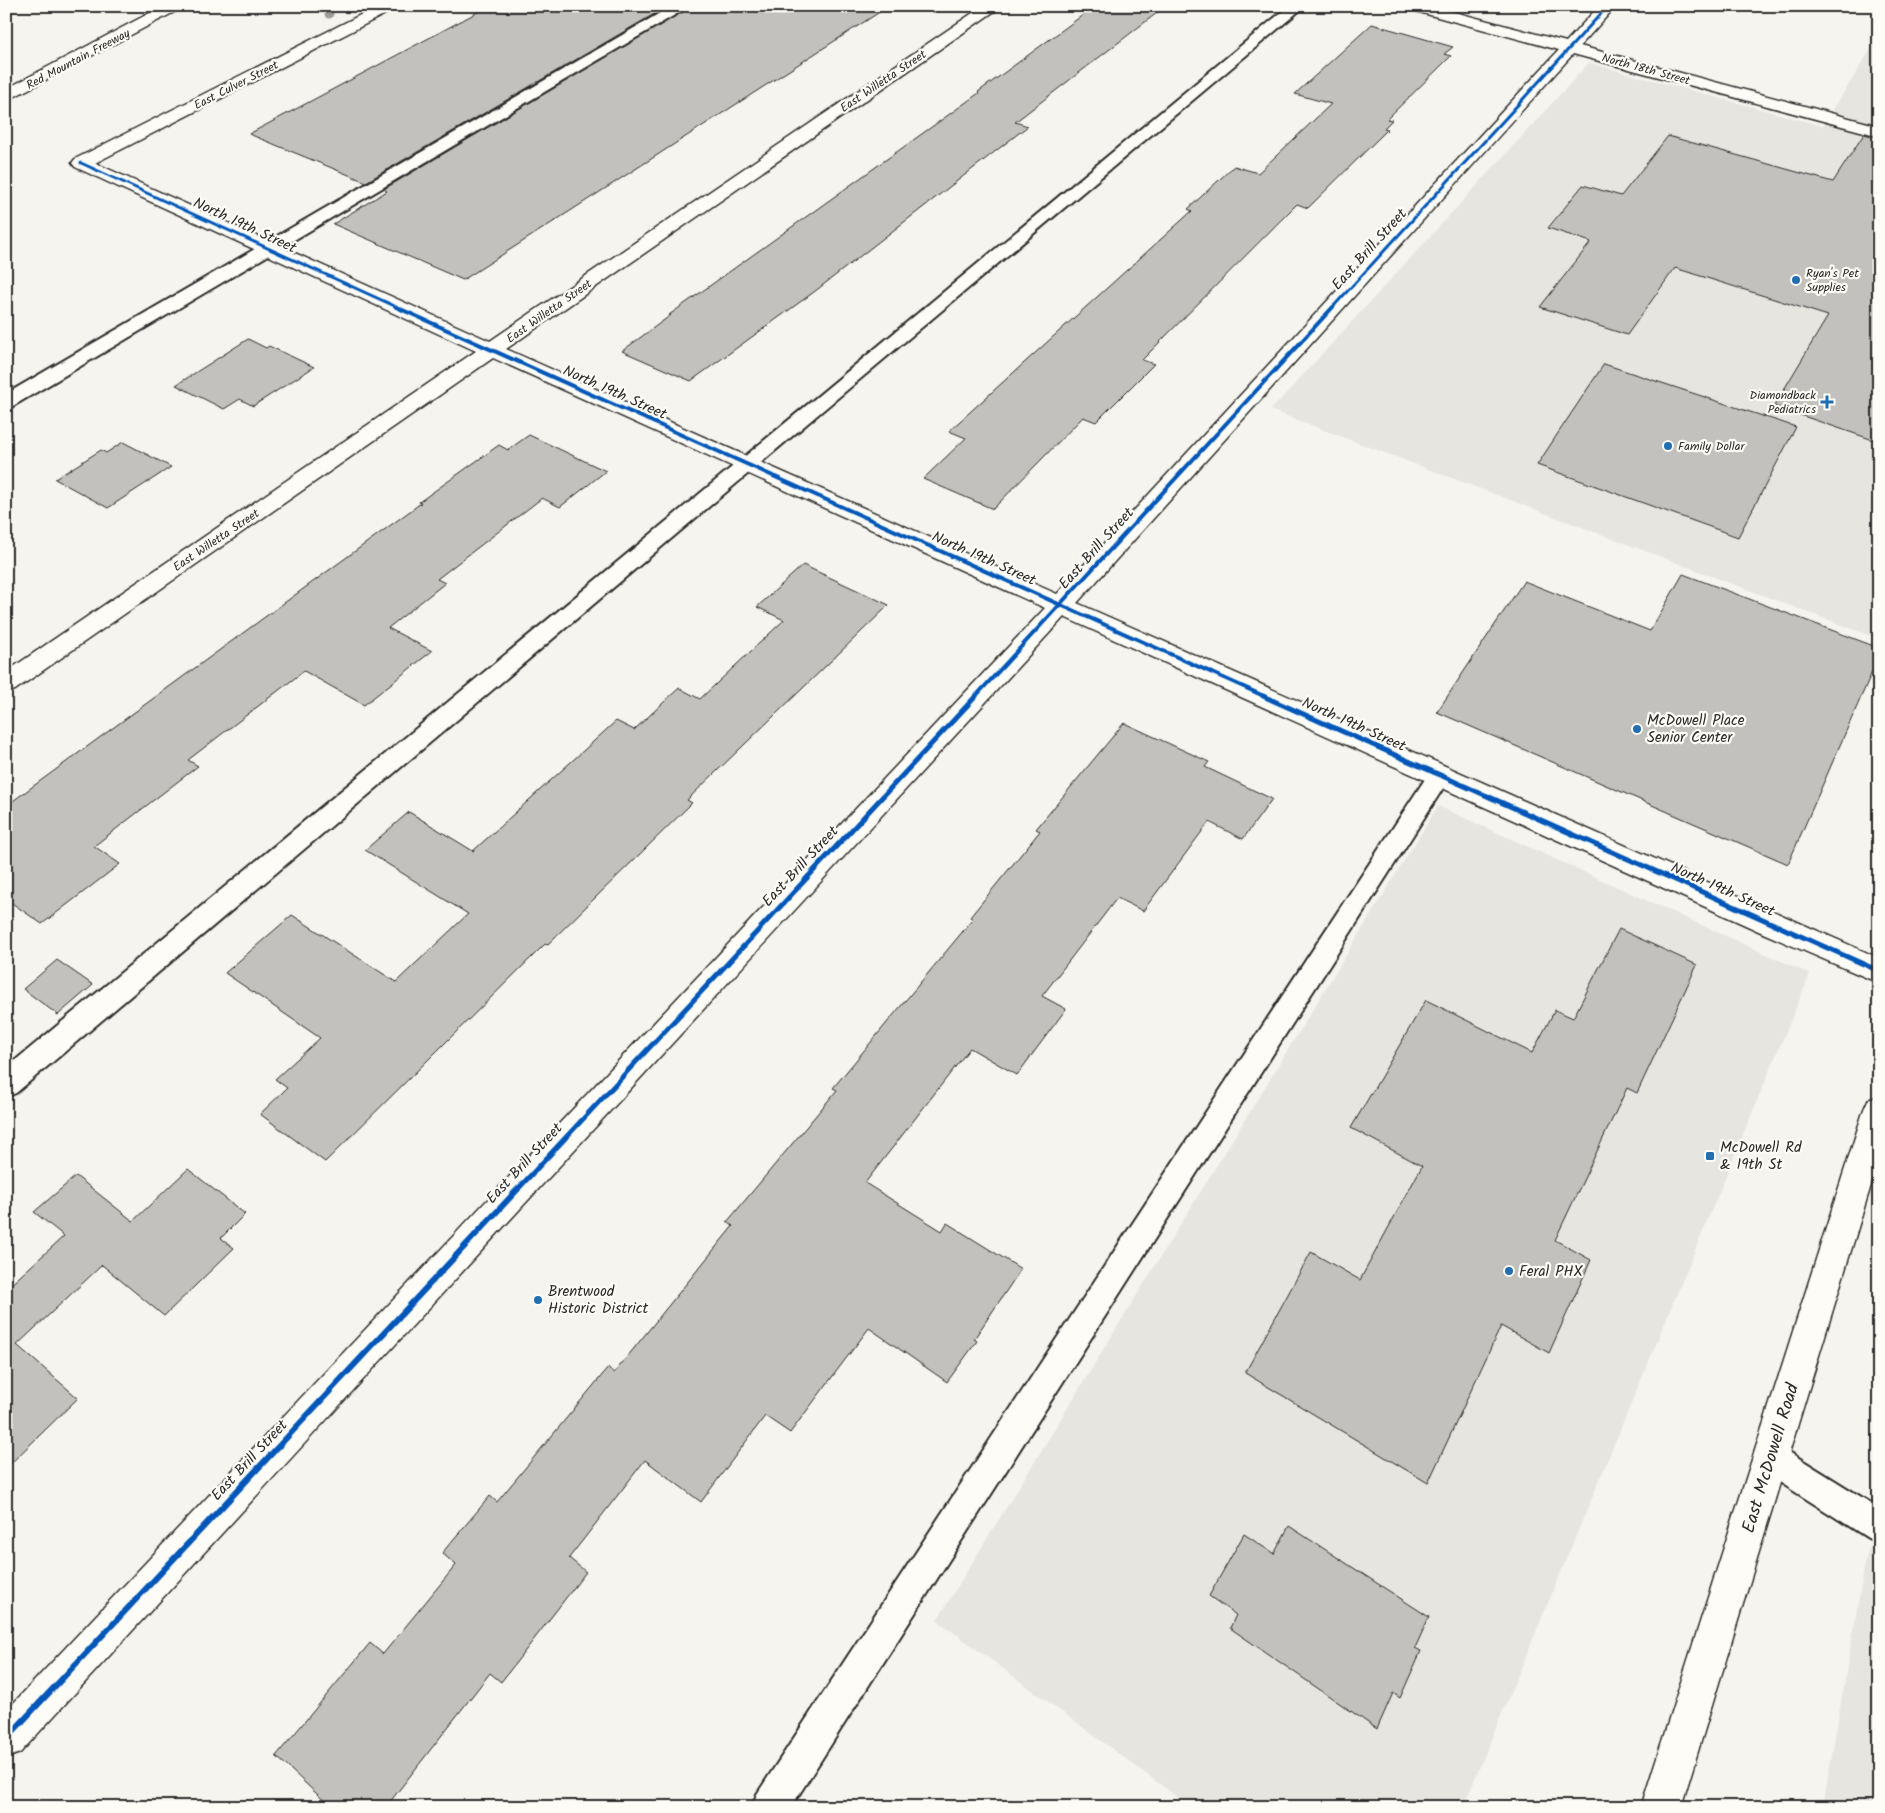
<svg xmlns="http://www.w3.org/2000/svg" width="1885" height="1813" viewBox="0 0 1885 1813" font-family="Kalam,sans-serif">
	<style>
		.built { fill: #e6e5e0 }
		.building { fill: #c2c1be; stroke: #2b2b2b }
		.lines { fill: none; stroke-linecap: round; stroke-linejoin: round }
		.service-casing { stroke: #2b2b2b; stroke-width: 4 }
		.minor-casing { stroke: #2b2b2b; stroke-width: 3 }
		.primary-casing { stroke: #2b2b2b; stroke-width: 3 }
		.motorway-casing { stroke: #2b2b2b; stroke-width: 3 }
		.service { fill: #fdfcf7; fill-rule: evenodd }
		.minor { fill: #fdfcf7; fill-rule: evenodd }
		.primary { fill: #fdfcf7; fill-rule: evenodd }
		.motorway { fill: #fdfcf7; fill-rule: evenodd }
		.cycleway-far3-casing { stroke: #fdfcf7; stroke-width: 5 }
		.cycleway-far2-casing { stroke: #fdfcf7; stroke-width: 6 }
		.cycleway-far1-casing { stroke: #fdfcf7; stroke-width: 8 }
		.cycleway-casing { stroke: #fdfcf7; stroke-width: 9 }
		.cycleway-far3 { stroke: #0057b8; stroke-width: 3 }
		.cycleway-far2 { stroke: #0057b8; stroke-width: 4 }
		.cycleway-far1 { stroke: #0057b8; stroke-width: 5 }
		.cycleway { stroke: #0057b8; stroke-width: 6 }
		.tree { fill: #9e9d9a }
		.poi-dot { fill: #1f6fb2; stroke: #fdfcf7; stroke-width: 2 }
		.labels { text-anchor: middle; stroke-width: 4.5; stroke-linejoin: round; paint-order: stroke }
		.far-street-label { font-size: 12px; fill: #2b2b2b; stroke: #fdfcf7 }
		.far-poi-label { font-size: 12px; fill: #2b2b2b; stroke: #fdfcf7; text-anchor: start }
		.street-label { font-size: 15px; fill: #2b2b2b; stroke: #fdfcf7 }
		.poi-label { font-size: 15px; fill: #2b2b2b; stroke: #fdfcf7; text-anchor: start }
		.near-street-label { font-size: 18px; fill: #2b2b2b; stroke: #fdfcf7 }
	</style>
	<rect width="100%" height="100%" fill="#f5f4ef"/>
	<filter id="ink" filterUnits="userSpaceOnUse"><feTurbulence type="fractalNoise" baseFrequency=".02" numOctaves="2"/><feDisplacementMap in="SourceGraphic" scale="10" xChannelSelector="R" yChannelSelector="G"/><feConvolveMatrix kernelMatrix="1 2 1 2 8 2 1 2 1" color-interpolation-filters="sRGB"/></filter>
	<g filter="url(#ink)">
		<path class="built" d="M1879,36V639L1271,410L1589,63L1823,126Z
			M1438,806L1810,974L1463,1807H1191L937,1620Z
			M1879,1503V1807H1823L1864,1569Z"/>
		<path class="building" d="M489,6H668L366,182L249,134Z
			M692,6H889L463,280L333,224L387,191L384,189Z
			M1095,6H1166L1015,122L1028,126L814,292L691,381L622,351L671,315H669L979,93L978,92Z
			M1372,24L1453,47L1444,54L1451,56L1387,119L1392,120L1384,128L1388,129L1308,208L1297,204L1142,360L1154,364L1096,422L1083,417L993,509L923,479L966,438L949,431L1192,211L1188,209L1234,166L1258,173L1331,104L1295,94Z
			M1864,134L1879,138V442L1774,406L1828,316L1675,268L1627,335L1540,307L1591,242L1548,228L1583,185L1621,196L1668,136L1833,182Z
			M248,339L266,348L269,346L314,367L253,406L240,399L224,409L176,385Z
			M1604,364L1796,427L1738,537L1537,465Z
			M529,435L606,471L560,507L542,498L437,579L445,583L388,628L432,651L364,705L304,671L188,760L198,766L94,846L120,864L42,924L6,899V806L421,503L419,502L499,445L508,450Z
			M123,442L171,467L108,508L55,479L101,450L106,453Z
			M803,565L889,605L687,800L692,803L547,945L545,944L325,1162L260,1114L287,1088L275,1079L320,1038L225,973L292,915L396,982L468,914L365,850L409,812L473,851L616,721L634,730L679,688L700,699L784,620L757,607Z
			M1683,574L1879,648V656L1788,864L1437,712L1524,581L1650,631Z
			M1124,723L1209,762L1205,767L1272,799L1243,839L1209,822L1143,911L1117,898L1042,996L1066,1009L1017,1075L970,1048L865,1183L942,1231L947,1223L1021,1269L974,1339L977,1341L947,1382L869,1328L790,1433L765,1416L701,1502L645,1460L569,1558L586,1572L501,1682L490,1673L386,1807H331L276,1756L370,1643L383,1654L456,1565L442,1553L490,1496L497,1502L608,1368L614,1373L733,1226L727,1222L837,1090L833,1088L973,919L970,917L1040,831L1036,829Z
			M1619,929L1697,965L1637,1093L1627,1088L1555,1240L1591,1260L1549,1353L1501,1326L1428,1483L1245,1373L1311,1252L1360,1280L1422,1166L1351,1128L1426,1000L1532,1053L1555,1010L1573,1018Z
			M57,960L93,985L58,1015L23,989Z
			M188,1169L245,1214L221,1238L234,1248L164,1316L102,1265L17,1345L78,1398L6,1468V1289L64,1236L34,1212L76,1176L133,1221Z
			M1289,1526L1429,1617L1415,1648L1421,1651L1400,1698L1393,1693L1377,1729L1230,1628L1236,1615L1209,1596L1244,1534L1274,1554Z"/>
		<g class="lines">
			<defs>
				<path id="service" d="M672,6H690L13,406L6,408V394Z
					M1289,6H1305L822,411L16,1093L6,1097V1068Z
					M1439,767L1447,770L1451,776L1447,782L791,1807H752L757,1794L1431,770Z
					M1770,1442L1781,1447L1879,1508V1543L1868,1538L1759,1469L1754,1458L1759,1447Z"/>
				<path id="minor" d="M378,6H398L395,9L95,163L490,341L983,6H1002L506,349L1057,594L1559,50L1408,9L1405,6H1432L1566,42L1599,6H1616L1580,46L1879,126V136L1573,54L1077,603L1879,958V983L1763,933L1064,617L20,1753L6,1758V1711L1045,608L493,358L15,690L6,693V672L476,351L75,167L72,163L75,159Z"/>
				<path id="primary" d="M1879,1096V1159L1681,1807H1641L1864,1109L1868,1100Z"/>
				<path id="motorway" d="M163,6H183L180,9L6,101V89Z"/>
			</defs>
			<use href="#service" class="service-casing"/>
			<use href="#minor" class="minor-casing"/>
			<use href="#primary" class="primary-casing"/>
			<use href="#motorway" class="motorway-casing"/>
			<use href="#service" class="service"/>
			<use href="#minor" class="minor"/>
			<use href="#primary" class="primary"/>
			<use href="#motorway" class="motorway"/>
			<defs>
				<path id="cycleway-far3" d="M81,163L399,308
					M1332,308L1608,6"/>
				<path id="cycleway-far2" d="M396,307L1266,697
					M975,697L1333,307"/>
				<path id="cycleway-far1" d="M1263,696L1879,971
					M517,1190L976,696"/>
				<path id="cycleway" d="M6,1739L518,1189"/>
			</defs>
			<use href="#cycleway-far3" class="cycleway-far3-casing"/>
			<use href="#cycleway-far2" class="cycleway-far2-casing"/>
			<use href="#cycleway-far1" class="cycleway-far1-casing"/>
			<use href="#cycleway" class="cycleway-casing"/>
			<use href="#cycleway-far3" class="cycleway-far3"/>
			<use href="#cycleway-far2" class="cycleway-far2"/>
			<use href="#cycleway-far1" class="cycleway-far1"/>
			<use href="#cycleway" class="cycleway"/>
		</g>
		<circle class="tree" cx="329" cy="14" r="4.5"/>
	</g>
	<g class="poi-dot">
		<circle cx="1796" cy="280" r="5"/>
		<path d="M1824.5 394.5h5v5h5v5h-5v5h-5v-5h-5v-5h5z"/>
		<circle cx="1668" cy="446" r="5"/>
		<circle cx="1637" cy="729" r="5"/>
		<rect x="1705" y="1151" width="10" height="10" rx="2.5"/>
		<circle cx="1509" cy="1271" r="5"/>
		<circle cx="538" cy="1300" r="5"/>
	</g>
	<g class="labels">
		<g class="far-street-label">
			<text transform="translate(78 59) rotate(-28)" y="4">Red Mountain Freeway</text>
			<text transform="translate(1646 69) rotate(15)" y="4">North 18th Street</text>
			<text transform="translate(883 81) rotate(-34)" y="4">East Willetta Street</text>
			<text transform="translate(236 85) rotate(-27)" y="4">East Culver Street</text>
			<text transform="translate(549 311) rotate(-35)" y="4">East Willetta Street</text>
			<text transform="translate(216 540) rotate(-34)" y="4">East Willetta Street</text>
		</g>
		<g class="far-poi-label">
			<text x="1806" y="277">Ryan's Pet<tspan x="1806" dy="14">Supplies</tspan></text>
			<text x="1816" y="399" text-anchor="end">Diamondback<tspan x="1816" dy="14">Pediatrics</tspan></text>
			<text x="1678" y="450">Family Dollar</text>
		</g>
		<g class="street-label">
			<text transform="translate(245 225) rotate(25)" y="5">North 19th Street</text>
			<text transform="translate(1369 249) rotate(-48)" y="5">East Brill Street</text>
			<text transform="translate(615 392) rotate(24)" y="5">North 19th Street</text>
			<text transform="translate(1096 548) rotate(-48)" y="5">East Brill Street</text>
			<text transform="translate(984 558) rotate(24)" y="5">North 19th Street</text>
			<text transform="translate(1354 724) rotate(24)" y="5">North 19th Street</text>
			<text transform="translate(800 866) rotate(-47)" y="5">East Brill Street</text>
			<text transform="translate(1723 889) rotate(24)" y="5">North 19th Street</text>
			<text transform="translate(524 1163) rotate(-47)" y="5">East Brill Street</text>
			<text transform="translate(249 1460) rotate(-47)" y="5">East Brill Street</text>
		</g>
		<g class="poi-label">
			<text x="1647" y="725">McDowell Place<tspan x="1647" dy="17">Senior Center</tspan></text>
			<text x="1720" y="1152">McDowell Rd<tspan x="1720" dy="17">&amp; 19th St</tspan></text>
			<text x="1519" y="1276">Feral PHX</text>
			<text x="548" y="1296">Brentwood<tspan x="548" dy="17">Historic District</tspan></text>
		</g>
		<g class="near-street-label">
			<text transform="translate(1770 1458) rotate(-73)" y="6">East McDowell Road</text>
		</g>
	</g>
	<rect width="1885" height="1813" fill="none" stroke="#fdfcf7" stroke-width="25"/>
	<rect x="12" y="12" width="1860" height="1788" fill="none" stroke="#2b2b2b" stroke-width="2" filter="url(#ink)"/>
</svg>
